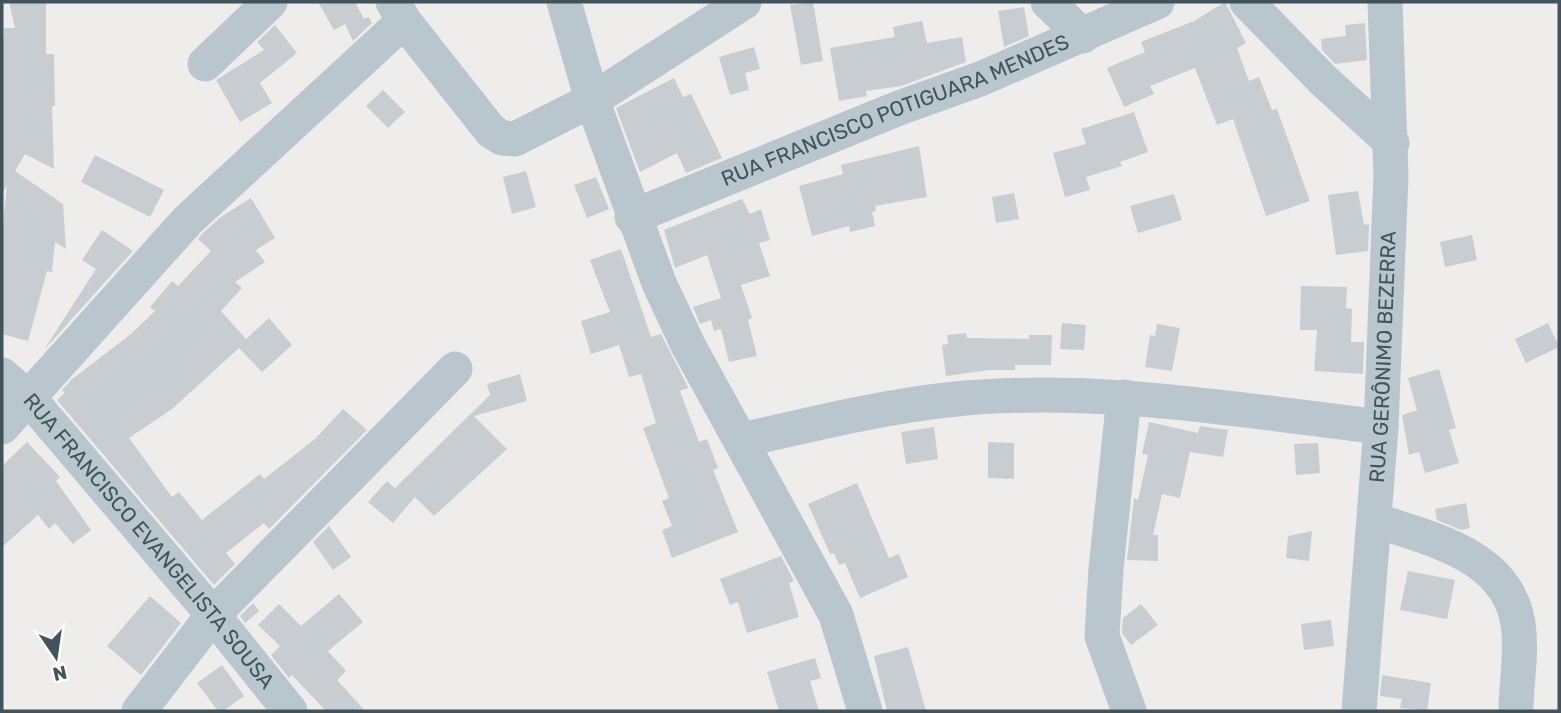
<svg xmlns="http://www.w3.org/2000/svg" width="1561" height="713" viewBox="0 0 1561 713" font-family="Rubik,sans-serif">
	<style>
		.building { fill: #c8cdd2 }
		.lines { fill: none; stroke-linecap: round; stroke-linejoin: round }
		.minor { stroke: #b9c6cd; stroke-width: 35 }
		.labels { text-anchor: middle; stroke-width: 6; stroke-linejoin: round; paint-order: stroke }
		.street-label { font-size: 21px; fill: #43535b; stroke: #fff }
	</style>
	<rect width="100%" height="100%" fill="#efecec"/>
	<path class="building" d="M9,2H46V54H54L55,106H52L54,169L25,154L15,171L63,204L66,249L55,242L52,272L47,271L28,341L2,334V234L7,185L2,194V54L4,28H15Z
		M318,2H355L364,19L369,17L372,23L353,41L345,24L334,30Z
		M813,2L823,61L801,65L790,5Z
		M1225,2L1246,43L1237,48L1249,81L1259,77L1272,110L1277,109L1310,201L1266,216L1233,119L1217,125L1195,68L1150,86L1154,94L1124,107L1107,68L1145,52L1141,42L1194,21Z
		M1024,7L1029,36L1004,47L998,11Z
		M922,21L927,43L962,37L966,62L901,86L866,91L867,96L839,101L830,48L895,37L893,27Z
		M1365,23L1367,60L1335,64L1322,50L1321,39L1346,36L1345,25Z
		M275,25L297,53L260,83L272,103L240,122L216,80L264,50L257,42Z
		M754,47L760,69L745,73L749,90L730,95L719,57Z
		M674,78L683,97L691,94L722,158L686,173L677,153L640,172L616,108Z
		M383,90L405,112L388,128L366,106Z
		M1134,112L1148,152L1120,162L1122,166L1086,177L1090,190L1065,197L1053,153L1086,144L1081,129Z
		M919,146L927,197L875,206L876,211L872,212L875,226L850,232L849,226L812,236L799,186L843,174L841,165Z
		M95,155L164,190L150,217L81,182Z
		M526,171L536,207L512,214L503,177Z
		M596,177L609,209L587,218L574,185Z
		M1358,191L1364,225L1369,224L1368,251L1336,255L1328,195Z
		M1014,193L1019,219L996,223L992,197Z
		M1174,194L1182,220L1138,233L1130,206Z
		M251,198L275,238L256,250L265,262L235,282L242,288L221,311L246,339L269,318L292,345L262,372L239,348L172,409L129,438L172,497L179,492L202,520L260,474L264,479L315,439L343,409L367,430L269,529L264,523L226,553L235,564L214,585L57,400L65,393L62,390L71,380L131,334L155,311L150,307L172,281L178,286L211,251L198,239L202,234L222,216Z
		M742,199L750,214L761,209L770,240L759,243L770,276L741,285L752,318L748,320L757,356L729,362L721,329L714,331L711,320L700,324L693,307L721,298L707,255L675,268L664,230Z
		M102,230L133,251L44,350L96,269L82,260Z
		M1472,235L1477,260L1445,267L1440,242Z
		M621,249L651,337L661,334L687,385L688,388L680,391L699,442L707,439L718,468L713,470L738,532L672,558L662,530L672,526L662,501L669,498L643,428L656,423L641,374L629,377L619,345L591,354L581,321L610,312L590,260Z
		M1301,286L1347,287L1346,308L1352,309L1351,342H1364L1363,374L1314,371L1317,330H1300Z
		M1062,323L1086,325L1084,350L1060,349Z
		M1548,323L1559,347L1526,363L1515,339Z
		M1157,324L1180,328L1172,371L1145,367L1150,335L1155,336Z
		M966,333L967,338L1029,339V335H1052L1051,365H1015V370H989L946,376L942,345L948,344L947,335Z
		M1439,369L1456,428L1449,430L1459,463L1425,473L1419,452L1409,455L1402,415L1417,410L1408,378Z
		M520,374L527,401L474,416L507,449L434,516L415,497L393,523L368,502L387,481L395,488L490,395L487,384Z
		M1149,422L1198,433L1200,426L1228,430L1223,457L1190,452L1180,498L1162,494L1153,535H1158V561L1127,560L1134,498L1138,500L1148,455L1142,454Z
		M934,427L938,459L906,464L901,432Z
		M27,442L60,477L56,481L91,530L73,544L55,523L49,529L38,515L2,547V466Z
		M988,442L1014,443V479L988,478Z
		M1318,443L1320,473L1296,475L1294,444Z
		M857,483L889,558L899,554L908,577L860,598L845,563L839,565L834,553L830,554L808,504Z
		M1466,503L1470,528L1461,530L1437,520L1435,509Z
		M329,526L351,557L333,570L313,542Z
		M1312,531L1309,561L1286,558L1288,536Z
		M781,556L794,581L789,583L799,617L747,633L738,602L730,605L720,579Z
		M1408,571L1455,580L1447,619L1400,610Z
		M339,594L363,622L328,651L346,671L337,680L365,711H326L292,675L289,678L271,655L280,646L258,625L279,604L301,626Z
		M150,596L181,623L141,675L107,646Z
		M253,603L259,611L245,623L240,616Z
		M1141,604L1158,625L1131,645L1122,633L1123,618Z
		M1331,620L1334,646L1304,650L1301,624Z
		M908,647L926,711H887L874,656Z
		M815,658L821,678L810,681L819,711H779L767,672Z
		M222,665L244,696L223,711H218L197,683Z
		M1382,675L1431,683L1427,711L1400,708L1402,699L1380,696Z"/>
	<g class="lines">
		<g class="minor">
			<path d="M393,2L404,21L491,131L502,138L515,139L592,100L744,2"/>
			<path d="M564,2L592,100L659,283L688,345L836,615L865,711"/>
			<path d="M1048,2L1083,36"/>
			<path d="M1247,2L1323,80L1392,143"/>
			<path d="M205,64L270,2"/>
			<path id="s1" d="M632,217L899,108L980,79L1157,2"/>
			<path id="s2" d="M2,375L28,397L213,615L290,711"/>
			<path d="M1124,397L1106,569L1102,636L1129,711"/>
			<path d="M2,427L188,220L404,21"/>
			<path d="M742,440C809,425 877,408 946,400C1091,384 1237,410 1381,427"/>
			<path d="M1375,520C1427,538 1500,553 1516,614C1524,645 1516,680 1516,711"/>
			<path d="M139,711L213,615L455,369"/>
			<path id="s3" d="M1359,711L1381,427L1391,176L1385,2"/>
		</g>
	</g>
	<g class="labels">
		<g class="street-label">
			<text dy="7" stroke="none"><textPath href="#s1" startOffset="284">RUA FRANCISCO POTIGUARA MENDES</textPath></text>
			<text dy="7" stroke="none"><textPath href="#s3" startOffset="355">RUA GERÔNIMO BEZERRA</textPath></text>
			<text dy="7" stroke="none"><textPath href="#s2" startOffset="222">RUA FRANCISCO EVANGELISTA SOUSA</textPath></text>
		</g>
	</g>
	<rect width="1561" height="713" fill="none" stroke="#43535b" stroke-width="7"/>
	<g transform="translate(56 657) rotate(167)" stroke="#ffffff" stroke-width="5" paint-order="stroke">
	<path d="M0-5L12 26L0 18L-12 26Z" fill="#43535b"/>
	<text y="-10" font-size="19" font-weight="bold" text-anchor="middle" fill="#43535b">N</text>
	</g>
</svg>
